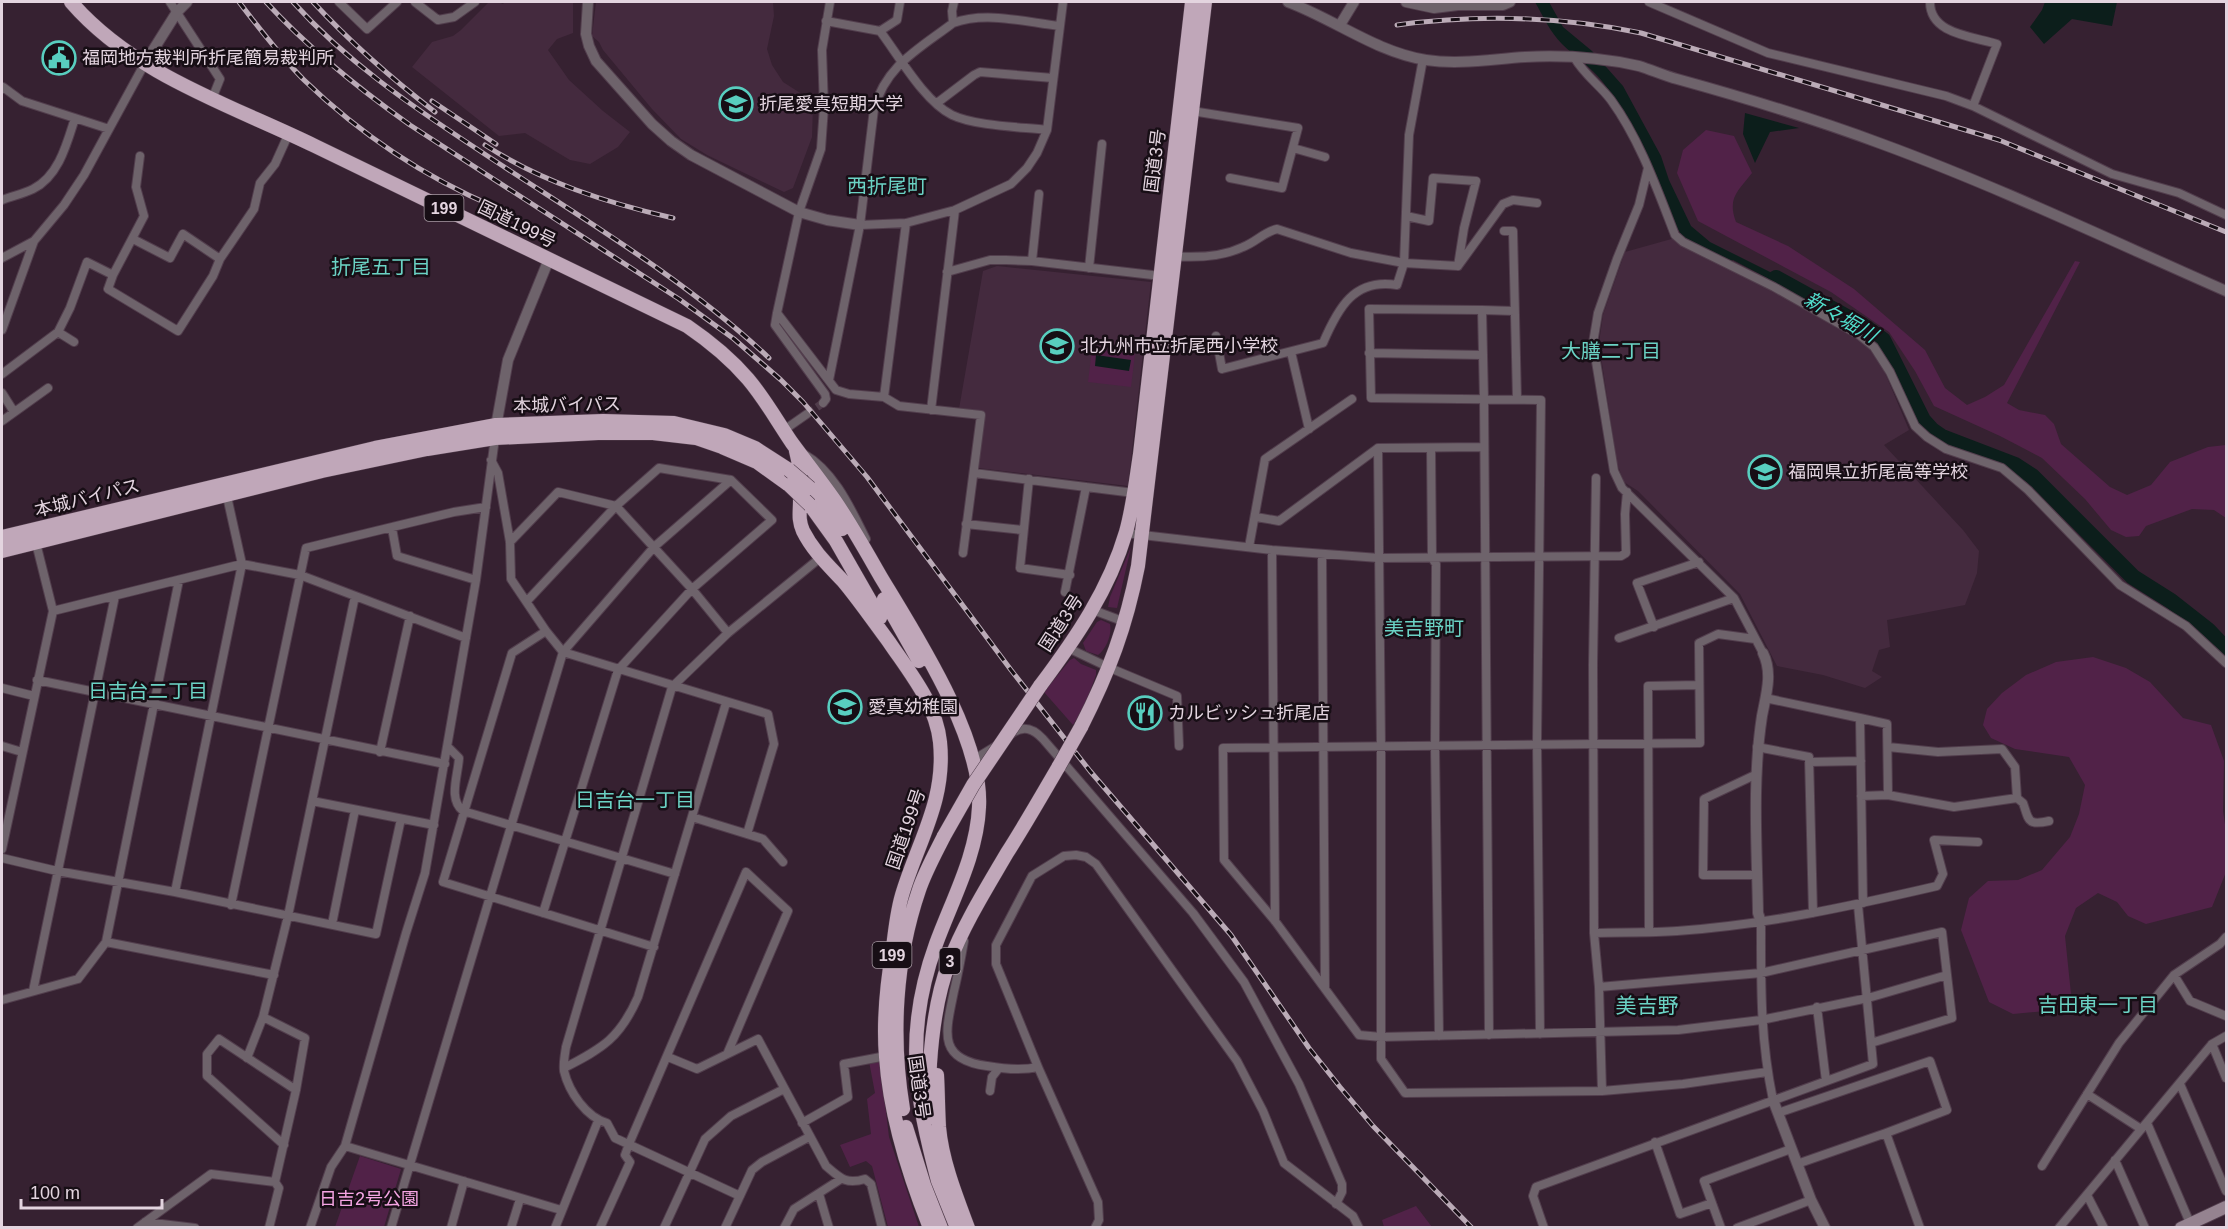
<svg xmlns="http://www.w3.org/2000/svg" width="2228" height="1229" viewBox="0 0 2228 1229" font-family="Helvetica,'Noto Sans JP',sans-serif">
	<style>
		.built { fill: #442a3e }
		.green { fill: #512248 }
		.water { fill: #0c1e1b }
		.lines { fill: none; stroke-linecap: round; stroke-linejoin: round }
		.river { stroke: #0c1e1b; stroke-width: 16 }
		.minor-tunnel { stroke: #503c4b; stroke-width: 8; stroke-dasharray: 8 4; stroke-linecap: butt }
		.minor-casing { stroke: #523e4d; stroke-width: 10 }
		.tertiary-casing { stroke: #523e4d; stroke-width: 12 }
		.secondary-casing { stroke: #523e4d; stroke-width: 14 }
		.trunk-casing { stroke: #523e4d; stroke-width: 15 }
		.minor { stroke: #6e636b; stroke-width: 8 }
		.tertiary { stroke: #6e636b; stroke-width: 10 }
		.secondary { stroke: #958390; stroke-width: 12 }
		.trunk { stroke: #c0a7b9; stroke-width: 14 }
		.rail-casing { stroke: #bbabb7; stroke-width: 5 }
		.rail { stroke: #170e15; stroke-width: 3; stroke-dasharray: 9; stroke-linecap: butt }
		.trunk-bridge-casing { stroke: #523e4d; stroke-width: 15; stroke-linecap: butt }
		.trunk-bridge { stroke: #c0a7b9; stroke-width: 14 }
		.labels { text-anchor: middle; stroke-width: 5; stroke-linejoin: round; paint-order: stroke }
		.shield { fill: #170e15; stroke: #a699a2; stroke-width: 1.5 }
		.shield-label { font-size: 16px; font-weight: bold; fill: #e3d4df }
		.poi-label { font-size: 18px; fill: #e3d4df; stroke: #170e15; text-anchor: start }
		.street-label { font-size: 18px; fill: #e3d4df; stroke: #170e15 }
		.park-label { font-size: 18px; fill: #f5a5e3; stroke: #170e15 }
		.neighbourhood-label { font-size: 20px; fill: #6bd3c5; stroke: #170e15 }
		.water-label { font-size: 20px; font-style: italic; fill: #52decd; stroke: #170e15 }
		.quarter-label { font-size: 21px; fill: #6bd3c5; stroke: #170e15 }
	</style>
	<rect width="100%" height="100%" fill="#362131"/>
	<path class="built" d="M489,2H498L503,4L505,2H573V33L557,39L548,50L569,80L603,111L630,132L618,147L590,164L570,160L525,133L499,136L412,67L432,42L453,36L461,30Z
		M596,2H773L774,16L767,49L772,65L783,82L805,96L813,105L812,137L793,188L784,192L707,155L681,139L652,109L603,50L599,42L592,36Z
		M1675,238L1771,289L1848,333L1870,350L1883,368L1909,430L1884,445L1963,530L1979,551L1977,573L1965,605L1887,620L1890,647L1879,650L1872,671L1882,677L1865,688L1823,675L1777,666L1740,594L1638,491L1624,482L1617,463L1599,343L1603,315L1625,252Z
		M997,266L1151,282L1128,486L978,468L983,413L959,409L983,271Z"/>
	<path class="green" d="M1706,130L1734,136L1752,173C1738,191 1727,198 1736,222L1788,246L1854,289L1925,350L1945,388L1967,405L1985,397L2004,385L2075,261L2080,262L2007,403L2019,410L2045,415L2054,424L2061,444L2110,487L2127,495L2151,485L2170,462L2208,447L2226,445V518L2214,510L2192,509L2146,526L2139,536L2126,537L2111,530L2085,499L2042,458L2000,436L1934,406L1915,371L1889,332L1831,292L1698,221L1677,173L1683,150Z
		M1092,349L1135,354L1131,387L1088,382Z
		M1131,547L1117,608L1108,607L1110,597Z
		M1101,620L1110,624C1112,634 1107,648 1098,655L1086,651L1083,643L1097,622Z
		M2093,657L2126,668L2150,682L2183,718L2211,725L2224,761L2223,811L2226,831V872L2212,907L2146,924L2128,916L2117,902L2098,893L2076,908L2065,936L2071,994L2046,1011L2013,1014L1989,1002L1961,930L1969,898L1988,881L2018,880L2042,870L2070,837L2079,814L2085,785L2069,757L2015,749L1991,738L1983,725L1987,709L2002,693L2026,675L2056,662Z
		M1074,658L1081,664L1096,670V675L1085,705L1073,725L1044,692L1070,660Z
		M879,1053L889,1137L919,1227H888L872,1166L866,1161L850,1167L840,1145L871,1134L867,1099L875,1093L868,1056Z
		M360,1156L401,1169L384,1227H335Z
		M1416,1206L1432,1227H1384L1382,1220Z"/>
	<path class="water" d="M1535,2H1549L1563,27L1592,51L1623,86L1661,156L1669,180L1691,226L1710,242L1796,285L1792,291L1733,260L1729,262L1683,237L1677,228C1657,180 1635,122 1602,81C1591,67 1575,57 1562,44C1550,32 1543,16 1535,2Z
		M2045,2H2117L2112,26L2072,19L2044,44L2030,27L2042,10Z
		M1745,113L1799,128L1770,132L1755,163L1743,134Z
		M1096,355L1131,360L1129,371L1095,366Z"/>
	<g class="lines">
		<path class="river" d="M1776,278L1865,327L1883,340L1923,420L1932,430L1942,437L2015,465L2032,476L2133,577L2171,601L2208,630L2226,649"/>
		<path class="minor-tunnel" d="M807,414L823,403"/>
		<defs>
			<path id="minor" d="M170,2L220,79L212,99
				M339,2L367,29L397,2
				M415,2L438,20L454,17L475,2
				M830,2L822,50L824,107L821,149L799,212L777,313L836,390L849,394L884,397L899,406L981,415L963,553
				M1649,2L1768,53L1946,96L1973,106L2112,174L2179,193L2226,215
				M1930,2C1930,34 1971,36 1997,44L1973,106
				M826,21L880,31C899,56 924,101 952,115C975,126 1021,127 1047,130
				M953,23L952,11L954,2
				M880,31L897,20L900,2
				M1574,57C1585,76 1599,84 1611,100C1640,140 1657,189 1675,235L1683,242L1774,287L1859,335L1874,347L1890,372L1915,426L1927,437L1946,449L2002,468L2028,490L2120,585L2186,626L2226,663
				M2,89L3,87L22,101L109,129
				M937,103L974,75L980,72L1053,78
				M1192,111L1298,128L1282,188L1230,178
				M1293,148L1325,157
				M140,156L136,187L144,216L113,275L108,289L178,331L213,276L220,259L254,209L260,183L275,164L289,133
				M1648,168L1639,205L1617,259L1598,313L1593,343L1614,471L1622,488L1734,598L1763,653
				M2,200C12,196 23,194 33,189C59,176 67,143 75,118
				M860,225L906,223L955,210L1011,184L1027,168L1037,153L1047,130L1063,2
				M1504,231H1513L1517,399
				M133,239L170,258L183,234L220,259
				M1171,256C1195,258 1222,257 1243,247C1256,242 1264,232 1277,229L1351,253L1404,263L1458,266L1464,228L1476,181L1433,178L1429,221L1406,216
				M2,258L34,241
				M1032,261L1039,194
				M1458,266L1503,204L1513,200L1537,203
				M1089,268L1102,144
				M947,272L990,260H1006L1032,261L1161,276
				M1482,310L1514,311
				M777,313L775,325L825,394L826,399L823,403
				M2,330L34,241L64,205L84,175L145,63
				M58,332L74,342
				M1216,336L1222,369L1323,343C1338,308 1354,278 1397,285L1404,263L1409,135L1423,59
				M1291,352L1309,429
				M1369,353L1483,355
				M2,374L58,332L70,308L87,262L113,275
				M829,380L860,225L874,109C886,65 919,49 953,23C986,11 1025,22 1059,26
				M2,393L14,412
				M884,397L906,223
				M931,410L955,210
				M2,421L48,388
				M784,430L807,414
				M1378,448L1381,748V1059L1405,1093L1602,1091L1683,1084L1767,1072
				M1431,448L1432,558L1436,564L1435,747L1439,1036
				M804,454C834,471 851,509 866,539
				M491,460L498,473L510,542L511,579L546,631L563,652L768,714L774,744L747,834
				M974,473L1134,493
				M1596,478L1593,665L1594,933L1599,987L1602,1091
				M1029,479L1020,568L1070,575
				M1256,517L1279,521L1378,448L1484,447
				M966,524L1022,530
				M392,528L397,556L476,580
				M1125,533L1272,550L1379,558L1621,556L1626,553L1625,514L1627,492
				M510,542L558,492L616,506L692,589L728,633
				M1249,547L1265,459L1352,399
				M1272,550L1275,921
				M1322,555L1325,988
				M1065,592L1086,487
				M527,601L616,506L659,468L731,480L772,520L692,589L618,670L543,913
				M1093,610L1125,622
				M53,611L242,564L300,575L466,638
				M1654,627L1637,583L1699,562
				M546,631L512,653L443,882L654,947
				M1619,638L1734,598
				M1755,639L1718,634L1699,643L1700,743L1223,748L1224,860L1275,921L1359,1035L1381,1037L1678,1030L1761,1020L1868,998L1947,975
				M1068,648L1110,668L1177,696L1179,746
				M37,680L445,764
				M2,688L34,696
				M1765,698L1860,718L1863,903
				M1860,718L1887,724L1888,795L1861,796
				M1011,734C1023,725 1033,728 1043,739L1193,913L1244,982L1299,1084L1342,1184V1192L1336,1204
				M2,746L22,752
				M448,747L459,758C458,776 448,799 463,811L675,874
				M1757,747L1809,757L1813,913
				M1888,747L1938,752L2002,749L2015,767L2017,798L2023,803C2029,820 2027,826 2049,821
				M380,752L410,616
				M973,760L996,746
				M1810,762L1861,761
				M1757,774L1704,799L1703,875H1758
				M1888,795L1954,807L2017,798
				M312,801L434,825
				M692,817L763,839L783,862
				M2,849L53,611L36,543
				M2,858L57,871L175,892L376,934L401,819
				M175,892L242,564L226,492
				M231,905L306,548L454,512L486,507
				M1761,922C1761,984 1760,1038 1773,1100
				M332,924L355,810
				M1649,932L1648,686L1699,685
				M1594,933C1622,932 1649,933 1677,931C1765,925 1851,906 1937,886L1943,874L1934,840L1978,842
				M964,941C961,958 958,975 954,991C946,1031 936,1059 987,1066C1004,1069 1021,1071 1038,1067L1098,1202L1099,1220L1095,1228
				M106,942L274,975
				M2174,975L2190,1001L2226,1016
				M1599,987L1761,973L1942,932L1952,1018L1871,1043
				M33,991L115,596
				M2,1000L78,979L106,942L179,580
				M1817,1007L1826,1081
				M263,1017L305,1038L296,1090L275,1182L279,1188L269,1228
				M1489,1035L1484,400L1482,310L1369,309L1371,398L1541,400L1537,742L1540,1034
				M2212,1044L2226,1078
				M668,1057L697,1069L758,1039L826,1166C840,1178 846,1185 865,1179L871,1184L882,1228
				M247,1058L263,1017L288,916L355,596
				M1038,1067L996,964V945L1032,876L1064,856L1076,855L1086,857L1096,864L1237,1061L1263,1111L1284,1163L1353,1216L1359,1228
				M564,1068C603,1048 620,1038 638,997L726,703
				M2180,1084L2226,1191
				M990,1091L992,1077L999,1068
				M2087,1094L2141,1129
				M1778,1113L1930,1061L1947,1110L1886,1133L1920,1228
				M802,1123L848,1097L844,1064L886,1056
				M2147,1123L2190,1223
				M1655,1142L1680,1214L1712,1203
				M284,1145L207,1076V1054L219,1039L296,1090
				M345,1146L561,1210
				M2115,1160L2145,1228
				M1797,1164L1886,1133
				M2042,1166L2119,1043L2174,975L2220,944L2226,937
				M819,1194L829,1228
				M2087,1195L2104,1228
				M740,1196L615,1138L607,1123C586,1117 569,1092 564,1071C563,1063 565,1054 566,1047L672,687L728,633L820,558
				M145,1222L195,1228
				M137,1228L211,1174L275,1182
				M310,1228L331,1167L345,1146L406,933L425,873L476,580L495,438
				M391,1228L563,652L654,547L731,480
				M451,1228L464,1181
				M511,1228L520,1199
				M555,1228L598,1121
				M600,1228L630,1162L625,1155L629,1144L746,872L788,911L728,1052
				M664,1228L705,1139L731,1116L784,1089
				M725,1228L752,1170L762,1162L809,1137
				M784,1228L794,1209L841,1179
				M1544,1228L1533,1196L1536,1187L1873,1064L1858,905
				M1721,1228L1704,1181L1791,1149
				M1737,1228L1811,1200
				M2059,1228L2212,1044L2226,1036"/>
			<path id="tertiary" d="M588,2L586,34L589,46L596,61L652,124L671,141L691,155L799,212L827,220L860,225
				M1288,2C1334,19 1376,52 1426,60C1460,65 1492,59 1525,57C1562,55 1603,58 1639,66C1652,70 1665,76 1677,79C1746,98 1815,119 1882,144C1999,187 2112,241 2226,291
				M1406,2L1434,8L1458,5H1503L1510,2
				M1340,25L1354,2
				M145,63L177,12L187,2
				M495,432L508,360L549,259
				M1761,922L1758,913C1757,848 1752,781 1762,716C1766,695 1773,673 1763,653
				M1773,1100L1811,1200L1825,1228"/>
			<path id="secondary" d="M2181,1228L2226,1207"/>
			<path id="trunk" d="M71,2C134,75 231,105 315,146C439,206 563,266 687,326C709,341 730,358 748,379C765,399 777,421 792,443C806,462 821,481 835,501C852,526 867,553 882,579C917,637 983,739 979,807C977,855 952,900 936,944C904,1032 915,1094 938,1181
				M796,451C800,466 801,485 800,501C800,512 798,520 803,531C813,551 828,565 843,581C859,600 874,622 889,642C910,673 936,704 940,742C946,801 918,841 902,895C897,912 895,930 893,948C887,983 883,1021 886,1057C890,1116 908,1173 930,1228
				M810,488L822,501L842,529
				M810,505L836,541L880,618
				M2,537L375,448L496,425L603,421L674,423L724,435L755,448L789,470
				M2,551L322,471L427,449L495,438L598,433H653L696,438L722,447L757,462L789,485
				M884,599L919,661
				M1040,686C1076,638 1109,590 1126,532C1133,507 1136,480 1140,454L1192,2
				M1081,727C1109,672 1126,627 1138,566L1205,2
				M937,1075C938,1092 938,1110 939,1127C942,1161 956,1196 968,1228
				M903,1109C891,1037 895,960 919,890C925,872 935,854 944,836
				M931,1117C926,1074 933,1004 949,963C964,924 986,889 1007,853C1025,825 1042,795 1059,766
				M906,1127L924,1185L941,1228
				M937,1172L938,1181L957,1228"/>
		</defs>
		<use href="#minor" class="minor-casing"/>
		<use href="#tertiary" class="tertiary-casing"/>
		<use href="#secondary" class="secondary-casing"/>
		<use href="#trunk" class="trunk-casing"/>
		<use href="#minor" class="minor"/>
		<use href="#tertiary" class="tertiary"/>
		<use href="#secondary" class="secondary"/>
		<use href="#trunk" class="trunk"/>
		<defs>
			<path id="rail" d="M239,2C259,28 280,56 304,80C359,133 424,177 495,207
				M266,2C309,49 358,88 410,125L679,299L734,339L781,380L803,402L867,477L1011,670L1090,771L1231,935L1309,1048L1340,1087L1373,1126L1472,1228
				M293,2C346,61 410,105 477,149C576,215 682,276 769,358
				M313,2C351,43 391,78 435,112
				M1397,25C1480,14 1559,16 1641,33L1999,140L2226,232
				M432,101L496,144
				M485,145C542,182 607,203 673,218"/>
		</defs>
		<use href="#rail" class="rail-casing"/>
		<use href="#rail" class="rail"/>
		<defs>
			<path id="trunk-bridge" d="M789,470L810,488
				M789,485L810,505
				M1059,766L1081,727
				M944,836L973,785L1040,686"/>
		</defs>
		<use href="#trunk-bridge" class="trunk-bridge-casing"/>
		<use href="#trunk-bridge" class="trunk-bridge"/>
	</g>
	<defs>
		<symbol id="civic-ring" viewBox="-11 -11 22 22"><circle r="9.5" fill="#170e15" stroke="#58cebf" stroke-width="1.5"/><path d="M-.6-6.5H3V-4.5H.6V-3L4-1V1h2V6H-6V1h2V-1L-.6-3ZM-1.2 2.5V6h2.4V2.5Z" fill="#58cebf"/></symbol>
		<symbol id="university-ring" viewBox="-11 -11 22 22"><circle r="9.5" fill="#170e15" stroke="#58cebf" stroke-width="1.5"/><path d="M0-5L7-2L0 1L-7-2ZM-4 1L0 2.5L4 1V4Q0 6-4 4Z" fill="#58cebf"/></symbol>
		<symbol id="school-ring" viewBox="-11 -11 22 22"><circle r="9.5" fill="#170e15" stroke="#58cebf" stroke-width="1.5"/><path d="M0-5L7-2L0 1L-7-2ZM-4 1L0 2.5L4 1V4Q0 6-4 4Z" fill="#58cebf"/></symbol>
		<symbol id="restaurant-ring" viewBox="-11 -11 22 22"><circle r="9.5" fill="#170e15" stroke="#58cebf" stroke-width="1.5"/><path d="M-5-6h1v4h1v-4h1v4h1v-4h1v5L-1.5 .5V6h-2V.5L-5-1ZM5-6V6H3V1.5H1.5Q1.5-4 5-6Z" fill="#58cebf"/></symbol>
	</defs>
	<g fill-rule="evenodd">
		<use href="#civic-ring" x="40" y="39" width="38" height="38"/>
		<use href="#university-ring" x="717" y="85" width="38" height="38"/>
		<use href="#school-ring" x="1038" y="327" width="38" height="38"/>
		<use href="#school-ring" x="1746" y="453" width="38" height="38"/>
		<use href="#school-ring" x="826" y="688" width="38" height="38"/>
		<use href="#restaurant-ring" x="1126" y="694" width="38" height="38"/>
	</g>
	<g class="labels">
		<g class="shield">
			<rect x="424.5" y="195" width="39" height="26" rx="4.5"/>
			<rect x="872.5" y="942" width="39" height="26" rx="4.5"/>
			<rect x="939.5" y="948" width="21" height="26" rx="4.5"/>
		</g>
		<g class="shield-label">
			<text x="444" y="214">199</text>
			<text x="892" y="961">199</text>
			<text x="950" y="967">3</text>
		</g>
		<g class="poi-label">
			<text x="82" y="64">福岡地方裁判所折尾簡易裁判所</text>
			<text x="759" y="110">折尾愛真短期大学</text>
			<text x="1080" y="352">北九州市立折尾西小学校</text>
			<text x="1788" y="478">福岡県立折尾高等学校</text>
			<text x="868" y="713">愛真幼稚園</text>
			<text x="1168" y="719">カルビッシュ折尾店</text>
		</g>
		<g class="street-label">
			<text transform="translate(1155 161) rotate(-83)" y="6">国道3号</text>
			<text transform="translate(517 224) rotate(26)" y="6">国道199号</text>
			<text transform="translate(567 405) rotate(-1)" y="6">本城バイパス</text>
			<text transform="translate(87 498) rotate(-14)" y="6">本城バイパス</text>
			<text transform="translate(1061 623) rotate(-57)" y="6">国道3号</text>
			<text transform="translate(906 829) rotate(-71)" y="6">国道199号</text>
			<text transform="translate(919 1087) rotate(82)" y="6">国道3号</text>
		</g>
		<g class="park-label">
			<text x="369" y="1205">日吉2号公園</text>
		</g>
		<g class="neighbourhood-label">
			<text x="887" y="193">西折尾町</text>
			<text x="381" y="274">折尾五丁目</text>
			<text x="1611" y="358">大膳二丁目</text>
			<text x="1424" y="635">美吉野町</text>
			<text x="148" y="698">日吉台二丁目</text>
			<text x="635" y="807">日吉台一丁目</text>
			<text x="2098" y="1012">吉田東一丁目</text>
		</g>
		<g class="water-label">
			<text transform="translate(1841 317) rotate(30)" y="7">新々堀川</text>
		</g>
		<g class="quarter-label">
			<text x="1647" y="1013">美吉野</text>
		</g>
	</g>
	<rect width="2228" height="1229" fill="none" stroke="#e3d4df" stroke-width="6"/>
	<path d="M21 1199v9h141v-9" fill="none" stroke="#e3d4df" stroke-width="3"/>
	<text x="30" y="1199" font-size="18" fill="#e3d4df" stroke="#170e15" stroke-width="4.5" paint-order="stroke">100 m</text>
</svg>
